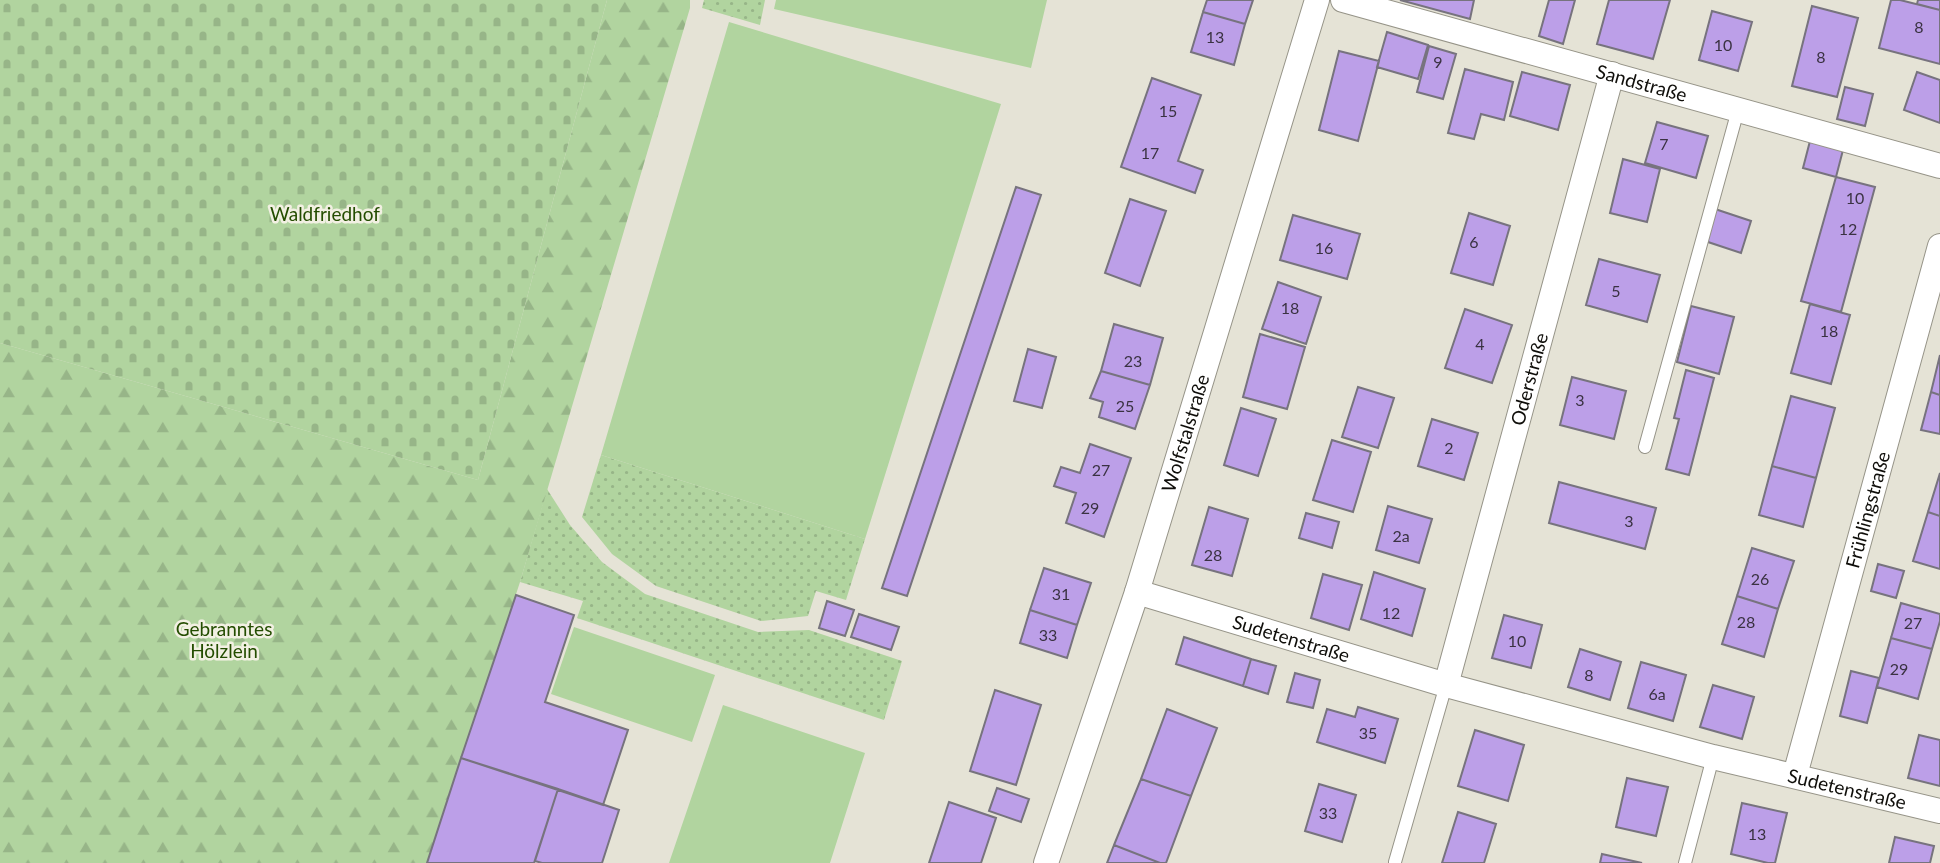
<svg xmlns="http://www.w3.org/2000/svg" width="1940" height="863" viewBox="0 0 1940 863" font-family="Lato,sans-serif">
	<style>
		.grass { fill: url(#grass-dots) }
		.forest { fill: url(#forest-firs) }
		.cemetery { fill: url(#cemetery-stones) }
		.pitch { fill: #b1d49f }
		.building { fill: #bc9fe8; stroke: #77737e; stroke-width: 2 }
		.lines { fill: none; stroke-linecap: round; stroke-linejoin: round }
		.service-casing { stroke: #969488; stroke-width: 14 }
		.minor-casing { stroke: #969488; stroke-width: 26 }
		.service { stroke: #fff; stroke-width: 12 }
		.minor { stroke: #fff; stroke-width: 24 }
		.labels { text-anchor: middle; stroke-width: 5; stroke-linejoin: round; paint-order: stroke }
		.number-label { font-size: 16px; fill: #3a3242 }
		.street-label { font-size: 19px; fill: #0f0e0a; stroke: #f2f0e3 }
		.park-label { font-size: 19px; fill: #244d01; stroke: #f2f0e3 }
	</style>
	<defs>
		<pattern id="grass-dots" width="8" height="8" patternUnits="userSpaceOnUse" patternTransform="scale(1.75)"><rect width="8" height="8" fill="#b1d49f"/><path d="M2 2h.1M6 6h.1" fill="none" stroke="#97b588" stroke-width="1.8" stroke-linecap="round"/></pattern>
		<pattern id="forest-firs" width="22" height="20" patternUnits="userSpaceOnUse" patternTransform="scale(1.75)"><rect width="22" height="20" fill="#b1d49f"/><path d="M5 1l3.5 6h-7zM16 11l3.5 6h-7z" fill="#97b588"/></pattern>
		<pattern id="cemetery-stones" width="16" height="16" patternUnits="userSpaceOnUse" patternTransform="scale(1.75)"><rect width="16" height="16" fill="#b1d49f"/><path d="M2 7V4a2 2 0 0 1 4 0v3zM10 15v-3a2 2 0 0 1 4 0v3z" fill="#97b588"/></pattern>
	</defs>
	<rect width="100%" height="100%" fill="#e5e3d6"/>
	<path class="grass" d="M704,0H765L760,25L702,8Z
		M601,455L865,539L846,600L816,591L808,616L761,621L656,586L612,554L582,517Z
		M547,489L570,525L602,562L645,594L758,632L809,630L902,661L884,720L577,618L583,601L520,582Z"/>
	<path class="forest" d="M607,0H690V8L520,582L428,863H0V343L478,480Z"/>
	<path class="cemetery" d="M0,0H607L478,480L0,343Z"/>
	<path class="pitch" d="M776,0H1047L1031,68L774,9Z
		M729,22L1001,104L865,539L601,455Z
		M574,627L715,675L692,742L551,694Z
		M723,705L865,753L830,863H669Z"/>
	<path class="building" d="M1207,0H1253L1245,24L1203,12Z
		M1400,0H1474L1470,19Z
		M1549,0H1575L1563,44L1539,36Z
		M1609,0H1670L1653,59L1597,44Z
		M1891,0H1900L1940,10V64L1879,48Z
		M1918,0H1940V10L1917,4Z
		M1812,6L1858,18L1837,97L1792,86Z
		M1712,11L1752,22L1738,71L1699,60Z
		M1203,12L1245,24L1234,65L1191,52Z
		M1387,32L1428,45L1418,79L1377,67Z
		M1429,46L1456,54L1443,99L1417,92Z
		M1339,51L1379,61L1358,141L1319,130Z
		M1465,69L1513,82L1504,120L1481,114L1474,139L1448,133Z
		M1522,72L1570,85L1558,130L1510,116Z
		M1917,72L1940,80V123L1904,110Z
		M1152,78L1201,95L1178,161L1203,170L1195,193L1121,167Z
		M1845,87L1873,94L1865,126L1837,119Z
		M1657,122L1708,136L1696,178L1645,163Z
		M1810,141L1843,150L1836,177L1803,168Z
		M1623,159L1660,169L1647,222L1610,213Z
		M1836,177L1875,187L1841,312L1801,301Z
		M1016,187L1041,195L907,596L882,588Z
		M1130,199L1166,211L1140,286L1105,273Z
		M1715,209L1751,221L1741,253L1705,241Z
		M1469,213L1510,226L1493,285L1451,273Z
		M1293,215L1360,234L1347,279L1280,260Z
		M1599,259L1660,275L1647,322L1586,305Z
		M1278,282L1321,297L1306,344L1262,329Z
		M1810,304L1850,315L1831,384L1791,373Z
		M1691,306L1734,317L1719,374L1677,362Z
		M1465,309L1512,325L1492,383L1445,368Z
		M1114,324L1163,338L1150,385L1101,371Z
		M1260,334L1305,347L1287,409L1243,397Z
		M1028,349L1056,357L1042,408L1014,401Z
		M1940,355V395L1931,392Z
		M1686,370L1714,378L1689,475L1666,469L1679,419L1674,418Z
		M1101,371L1150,385L1135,429L1099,417L1103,402L1090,398Z
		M1572,377L1626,391L1614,439L1560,425Z
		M1358,387L1394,398L1378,448L1342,437Z
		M1931,392L1940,395V434L1921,430Z
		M1791,396L1835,408L1816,478L1772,466Z
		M1241,408L1276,419L1258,476L1224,465Z
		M1432,419L1478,433L1464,480L1418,466Z
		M1332,440L1371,452L1353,512L1313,500Z
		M1090,444L1131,458L1104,537L1066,523L1076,493L1054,486L1061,467L1080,473Z
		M1772,466L1816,478L1803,527L1759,515Z
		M1940,473V516L1928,512Z
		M1559,482L1656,508L1645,549L1549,523Z
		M1388,506L1432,519L1419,563L1376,550Z
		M1209,507L1248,519L1232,576L1192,565Z
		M1928,512L1940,516V569L1913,561Z
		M1306,513L1339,522L1332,548L1299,538Z
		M1752,548L1794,561L1778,609L1737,596Z
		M1878,564L1904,571L1896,598L1871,591Z
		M1044,568L1091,583L1077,625L1030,610Z
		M1374,572L1425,589L1412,636L1361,619Z
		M1323,574L1362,585L1349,630L1311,618Z
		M516,595L574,615L545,702L628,730L603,805L461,758Z
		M1737,596L1778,609L1764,657L1722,644Z
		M827,601L854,610L845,636L819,628Z
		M1901,603L1940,614V621L1932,649L1891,638Z
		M1030,610L1077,625L1067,658L1020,643Z
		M859,614L899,627L891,650L851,637Z
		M1504,615L1542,625L1531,668L1492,658Z
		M1184,637L1251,659L1243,686L1176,664Z
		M1891,638L1932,649L1918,699L1877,687Z
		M1580,649L1621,662L1610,700L1568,687Z
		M1251,659L1276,666L1268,694L1243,686Z
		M1641,662L1686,675L1673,721L1628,708Z
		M1851,671L1879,678L1867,723L1840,716Z
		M1295,673L1320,680L1313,708L1287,702Z
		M1713,685L1754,697L1742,739L1700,727Z
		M995,690L1041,705L1016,785L970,771Z
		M1358,707L1398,719L1385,763L1317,742L1327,709L1355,717Z
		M1167,709L1217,728L1191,796L1141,779Z
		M1475,730L1524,745L1508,801L1458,786Z
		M1919,735L1940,740V786L1908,778Z
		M461,758L558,789L534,863H427Z
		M1627,778L1668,787L1656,836L1616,827Z
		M1141,779L1191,796L1166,863H1160L1114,845Z
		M1319,784L1356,795L1342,842L1305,831Z
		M997,788L1029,799L1021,822L989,811Z
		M558,789L619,810L602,863H542L535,861Z
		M949,802L996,818L981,863H929Z
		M1742,803L1787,813L1775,863H1768L1731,854Z
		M1458,812L1496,824L1484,863H1442Z
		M1895,837L1934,846L1930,863H1889Z
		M1114,845L1160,863H1107Z
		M1602,854L1642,863H1600Z"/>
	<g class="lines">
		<defs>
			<path id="service" d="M1645,447L1738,110
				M1395,862L1446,685
				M1685,863L1713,757"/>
			<g id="minor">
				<path id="s1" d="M1343,0L1940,166"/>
				<path id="s2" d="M1137,592L1446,685L1713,757L1940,811"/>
				<path id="s3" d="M1446,685L1612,74"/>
				<path id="s4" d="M1795,775L1940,246"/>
				<path id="s5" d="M1046,863L1137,592L1317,0"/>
			</g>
		</defs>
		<use href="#service" class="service-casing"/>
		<use href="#minor" class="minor-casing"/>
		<use href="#service" class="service"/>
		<use href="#minor" class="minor"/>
	</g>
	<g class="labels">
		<g class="number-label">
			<text x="1919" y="33">8</text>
			<text x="1215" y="43">13</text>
			<text x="1723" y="51">10</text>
			<text x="1821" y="63">8</text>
			<text x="1438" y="68">9</text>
			<text x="1168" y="117">15</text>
			<text x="1664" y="150">7</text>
			<text x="1150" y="159">17</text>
			<text x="1855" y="204">10</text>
			<text x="1848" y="235">12</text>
			<text x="1474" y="248">6</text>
			<text x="1324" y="254">16</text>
			<text x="1616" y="297">5</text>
			<text x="1290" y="314">18</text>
			<text x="1829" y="337">18</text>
			<text x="1480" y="350">4</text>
			<text x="1133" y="367">23</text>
			<text x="1580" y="406">3</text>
			<text x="1125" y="412">25</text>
			<text x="1449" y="454">2</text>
			<text x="1101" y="476">27</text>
			<text x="1090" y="514">29</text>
			<text x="1629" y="527">3</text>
			<text x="1401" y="542">2a</text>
			<text x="1213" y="561">28</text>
			<text x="1760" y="585">26</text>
			<text x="1061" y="600">31</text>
			<text x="1391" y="619">12</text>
			<text x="1746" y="628">28</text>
			<text x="1913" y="629">27</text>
			<text x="1048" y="641">33</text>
			<text x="1517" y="647">10</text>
			<text x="1899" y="675">29</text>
			<text x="1589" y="681">8</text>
			<text x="1657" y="700">6a</text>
			<text x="1368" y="739">35</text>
			<text x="1328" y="819">33</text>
			<text x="1757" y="840">13</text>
		</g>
		<g class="street-label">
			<text dy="7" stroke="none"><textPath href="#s1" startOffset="310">Sandstraße</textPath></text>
			<text dy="7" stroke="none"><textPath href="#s3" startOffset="317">Oderstraße</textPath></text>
			<text dy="7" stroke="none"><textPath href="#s5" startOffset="452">Wolfstalstraße</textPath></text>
			<text dy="7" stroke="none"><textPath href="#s4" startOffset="275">Frühlingstraße</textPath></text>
			<text dy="7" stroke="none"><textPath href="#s2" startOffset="161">Sudetenstraße</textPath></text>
			<text dy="7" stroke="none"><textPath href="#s2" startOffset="737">Sudetenstraße</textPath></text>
		</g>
		<g class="park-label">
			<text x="325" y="221">Waldfriedhof</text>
			<text x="224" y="636">Gebranntes<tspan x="224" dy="22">Hölzlein</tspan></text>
		</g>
	</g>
</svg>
